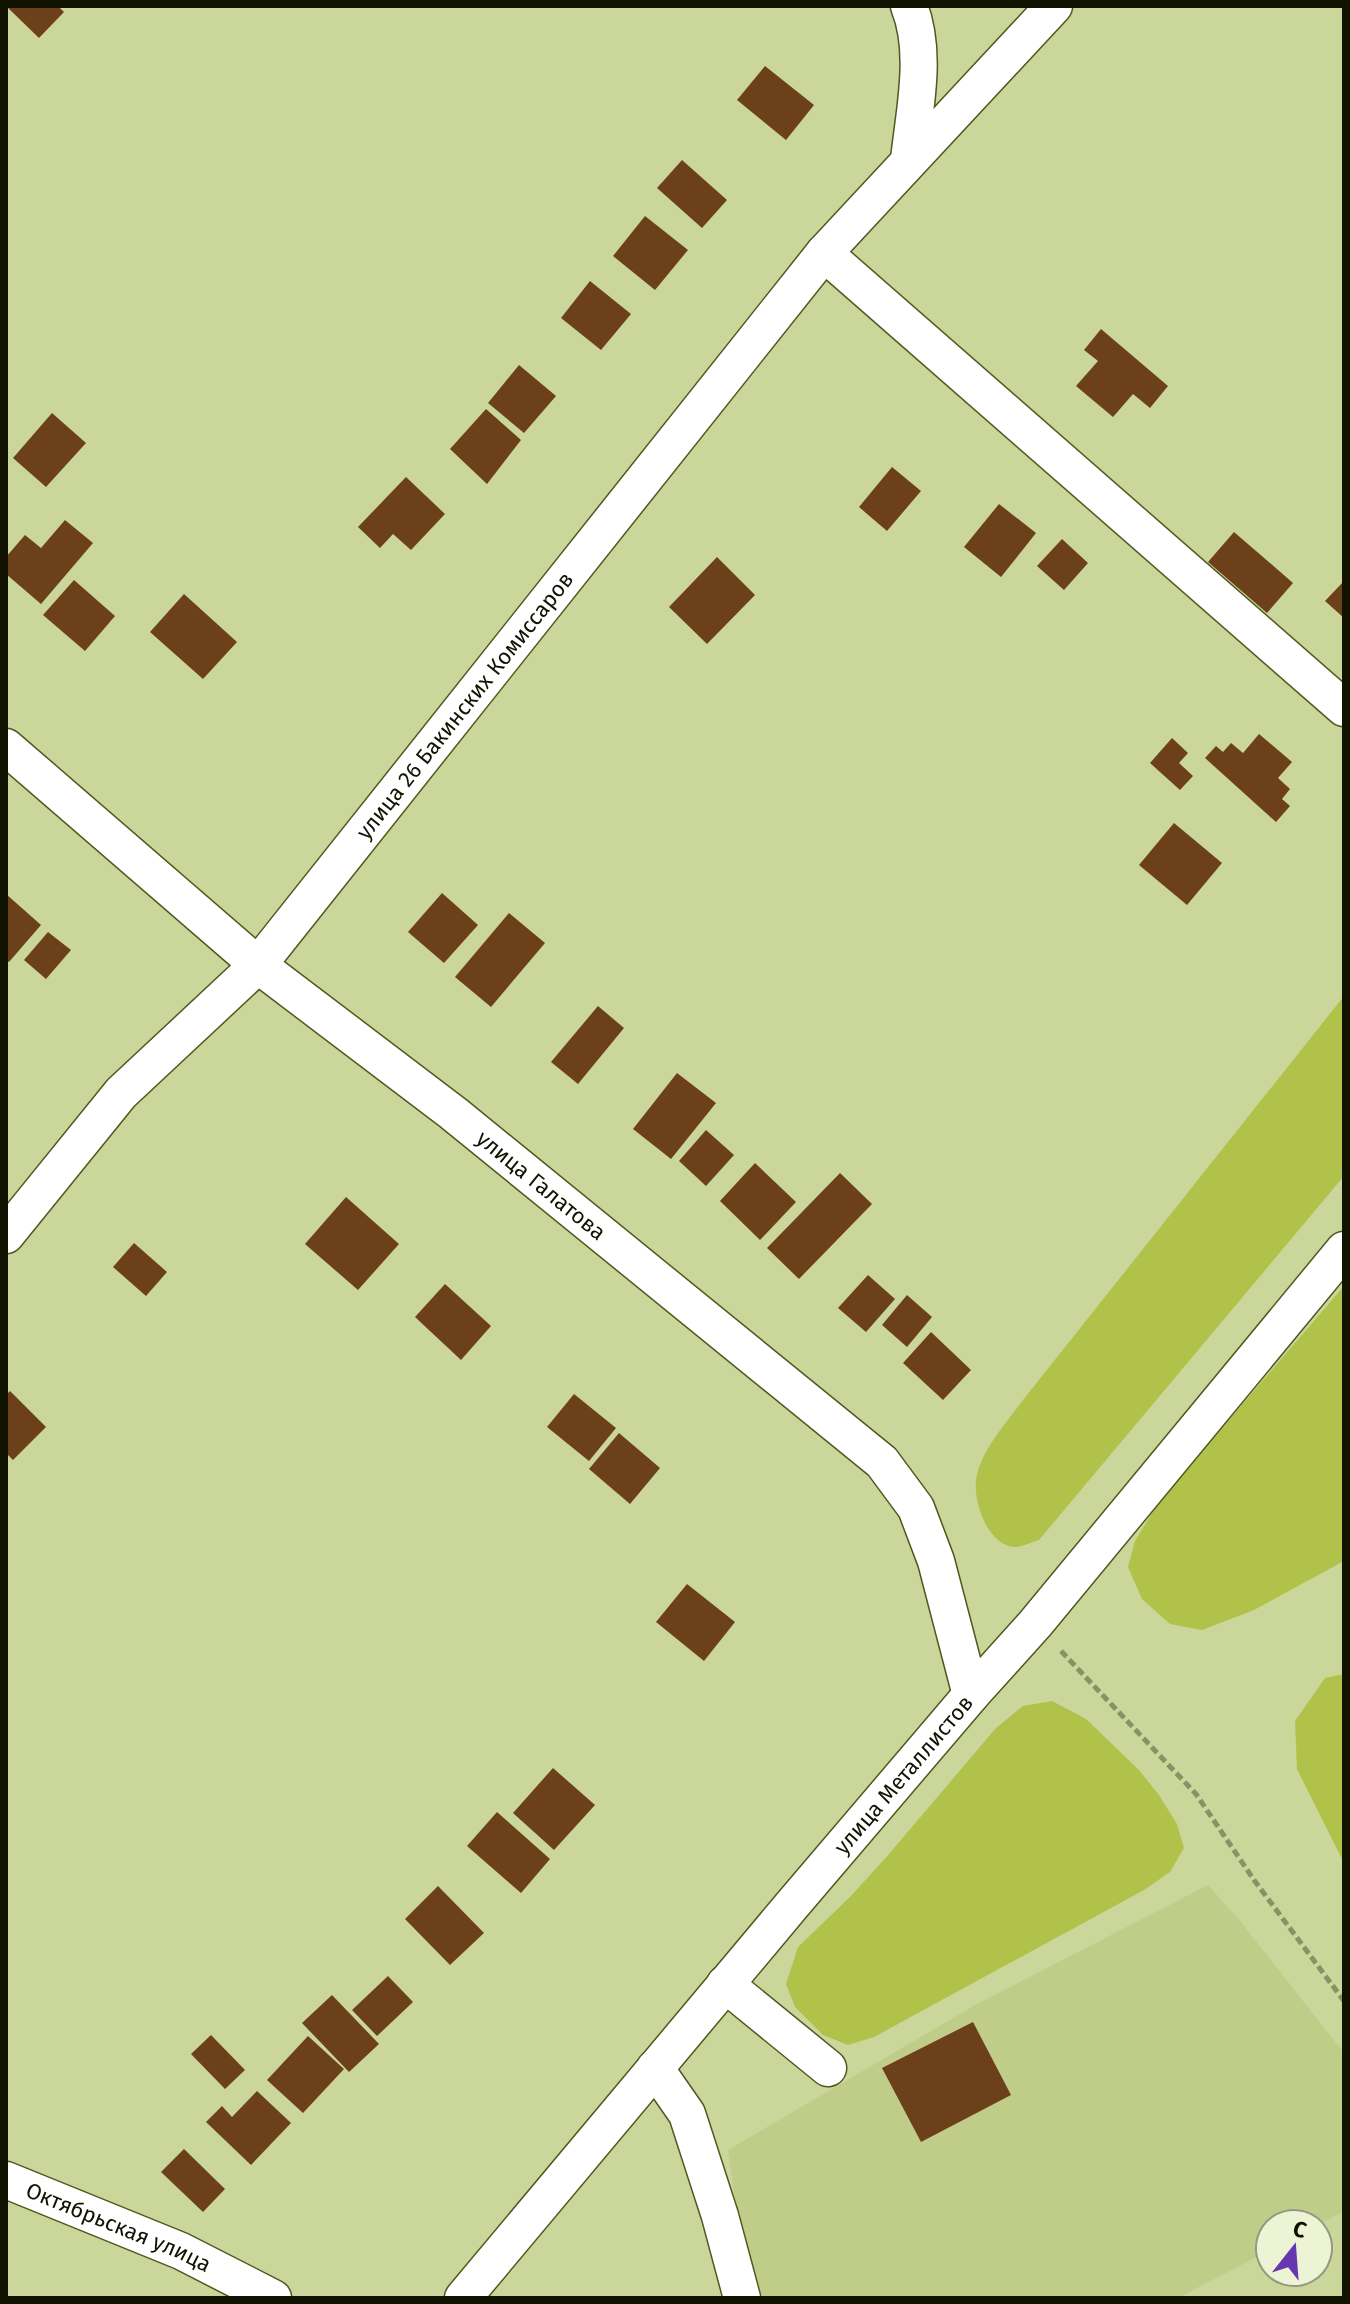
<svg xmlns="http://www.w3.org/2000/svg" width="1350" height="2304" viewBox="0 0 1350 2304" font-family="'Fira Sans',sans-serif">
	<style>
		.built { fill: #c0cd89 }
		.green { fill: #b1c24b }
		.building { fill: #6d401c }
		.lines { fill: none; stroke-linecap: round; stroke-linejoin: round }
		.minor-casing { stroke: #50581f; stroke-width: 39 }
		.path { stroke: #899264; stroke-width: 5; stroke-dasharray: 8 4; stroke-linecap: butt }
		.minor { stroke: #fff; stroke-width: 36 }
		.labels { text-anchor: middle; stroke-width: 8; stroke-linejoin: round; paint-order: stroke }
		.street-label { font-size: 22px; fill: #101300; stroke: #edf3d5 }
	</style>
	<rect width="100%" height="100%" fill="#cad69a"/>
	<path class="built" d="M1208,1885L1240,1921L1344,2053V2211L1318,2225L1270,2224V2250L1178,2298H762L740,2235L728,2150L977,2004Z"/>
	<path class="green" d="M1344,996V1176L1039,1540C1032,1542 1022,1547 1015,1547C987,1546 971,1498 977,1475C983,1448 1007,1422 1023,1400Z
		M1344,1286V1561L1254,1610L1202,1630L1170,1624L1142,1599L1128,1567L1135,1541L1160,1500Z
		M1344,1674V1863L1297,1769L1295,1721L1325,1678Z
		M1052,1701L1086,1719L1139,1770L1159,1795L1177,1824L1184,1848L1170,1872L1144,1890L874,2037L848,2045L823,2035L795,2007L786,1984L798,1947L851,1896L889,1854L996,1728L1023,1706Z"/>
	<path class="building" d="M6,6H58L64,12L39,38Z
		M765,66L814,105L786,140L737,100Z
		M682,160L727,200L702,228L657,188Z
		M645,216L688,250L655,290L613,256Z
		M590,281L631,314L601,350L561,318Z
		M1101,329L1168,386L1150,408L1133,394L1113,417L1076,386L1098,361L1084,350Z
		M519,365L556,396L524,433L488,403Z
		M486,409L521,440L487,484L450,449Z
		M52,413L86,443L46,487L13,458Z
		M892,467L921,491L887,531L859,507Z
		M406,477L445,514L411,550L393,534L380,548L358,527Z
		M999,504L1036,533L1001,577L964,547Z
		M65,520L93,543L41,604L6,574V557L25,535L41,548Z
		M1234,532L1293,583L1267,613L1208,562Z
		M1062,539L1088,563L1064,590L1037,566Z
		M717,557L755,595L707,644L669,607Z
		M74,580L115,616L85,651L43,615Z
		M1344,581V618L1325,601Z
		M184,594L237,642L203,679L150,632Z
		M1259,734L1292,762L1278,778L1290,789L1282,799L1290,806L1276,822L1205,758L1216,746L1223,752L1231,743L1243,753Z
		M1172,738L1188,753L1179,763L1193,776L1180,790L1150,763Z
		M1174,823L1222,863L1187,905L1139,865Z
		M442,893L478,925L444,963L408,932Z
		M6,894L41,925L9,962L6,960Z
		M509,913L545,943L491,1007L455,977Z
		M48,932L71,950L46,979L24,960Z
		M598,1006L624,1028L578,1084L551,1062Z
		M677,1073L716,1103L671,1159L633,1129Z
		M706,1130L734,1155L706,1186L679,1161Z
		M755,1163L796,1202L760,1240L720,1201Z
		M840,1173L872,1204L799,1279L767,1248Z
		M346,1197L399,1244L358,1290L305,1244Z
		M134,1243L167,1272L146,1296L113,1267Z
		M868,1275L895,1299L866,1332L838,1308Z
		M445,1284L491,1326L461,1360L415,1317Z
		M907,1295L932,1317L907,1347L882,1325Z
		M931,1332L971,1370L943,1400L903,1363Z
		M10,1391L46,1427L13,1460L6,1453V1395Z
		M574,1394L616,1428L589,1461L547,1427Z
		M619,1433L660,1468L630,1504L589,1469Z
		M687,1584L735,1622L704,1661L656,1622Z
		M553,1768L595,1805L554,1850L513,1813Z
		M497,1812L550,1859L521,1893L467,1846Z
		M438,1886L484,1933L450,1965L405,1919Z
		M388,1976L413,2002L377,2036L352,2010Z
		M332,1995L379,2044L349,2072L302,2023Z
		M973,2022L1011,2095L921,2142L882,2068Z
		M211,2035L245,2070L225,2089L191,2054Z
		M308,2036L344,2069L303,2113L267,2080Z
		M257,2091L291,2123L251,2165L206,2122L222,2106L232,2117Z
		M184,2149L225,2189L203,2212L161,2172Z"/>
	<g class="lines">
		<defs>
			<g id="minor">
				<path d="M909,160C914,112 928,53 909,6"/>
				<path d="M824,253L1344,708"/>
				<path id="s1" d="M6,747L258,965L453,1113L882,1462L916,1508L936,1561L971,1695"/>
				<path id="s2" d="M6,1235L121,1093L258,965L824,253L1054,6"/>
				<path d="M725,1984L828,2068"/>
				<path d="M655,2068L687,2114L720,2216L742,2298"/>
				<path id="s3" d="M6,2180L181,2251L273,2298"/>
				<path id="s4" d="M463,2298L792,1905L971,1695L1035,1624L1344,1250"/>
			</g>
		</defs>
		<use href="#minor" class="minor-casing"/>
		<path class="path" d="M1061,1651L1196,1794L1254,1880L1344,2001"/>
		<use href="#minor" class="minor"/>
	</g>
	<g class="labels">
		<g class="street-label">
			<text dy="8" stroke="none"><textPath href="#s2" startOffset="702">улица 26 Бакинских Комиссаров</textPath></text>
			<text dy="8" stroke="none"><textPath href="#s1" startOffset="692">улица Галатова</textPath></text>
			<text dy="8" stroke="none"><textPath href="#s4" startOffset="684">улица Металлистов</textPath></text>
			<text dy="8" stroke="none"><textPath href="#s3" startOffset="122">Октябрьская улица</textPath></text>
		</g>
	</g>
	<rect width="1350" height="2304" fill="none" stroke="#101300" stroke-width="16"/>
	<g transform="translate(1294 2248) rotate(17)"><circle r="38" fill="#edf3d5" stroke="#959980" stroke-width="2"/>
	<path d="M0-6L14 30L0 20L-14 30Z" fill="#6637ae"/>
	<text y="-12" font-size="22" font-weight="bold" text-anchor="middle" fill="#101300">С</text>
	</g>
</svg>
